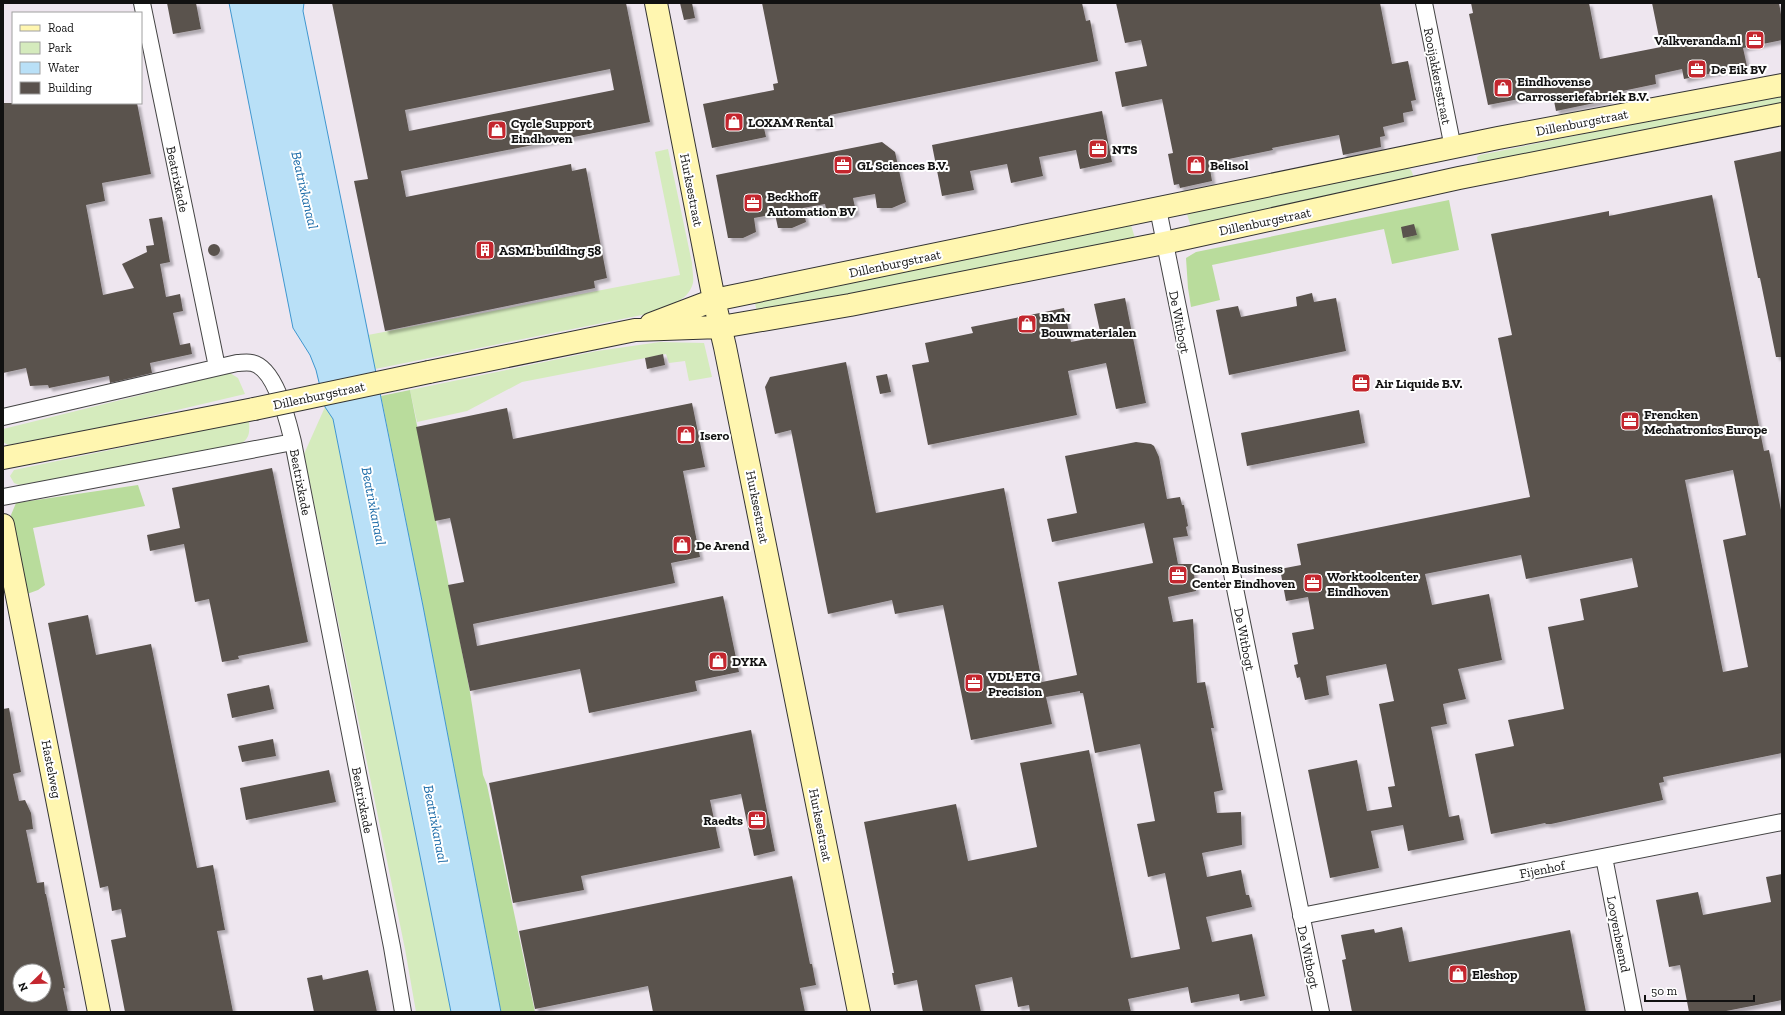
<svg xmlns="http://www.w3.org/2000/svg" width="1785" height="1015" viewBox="0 0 1785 1015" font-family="'Zilla Slab',serif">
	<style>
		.industrial { fill: #eee6ef; fill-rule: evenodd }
		.green { fill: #d5ebbd }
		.forest { fill: #b9dc9c }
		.water { fill: #b9e0f7; stroke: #3f96cf }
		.building { fill: #5a524d; fill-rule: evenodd; filter: url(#shadow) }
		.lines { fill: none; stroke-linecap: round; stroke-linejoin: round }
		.street-casing { stroke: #444; stroke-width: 18 }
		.secondary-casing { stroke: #333; stroke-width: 24 }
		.street { stroke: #fff; stroke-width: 16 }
		.secondary { stroke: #fff6b0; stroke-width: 22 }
		.secondary-bridge-casing { stroke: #333; stroke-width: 24; stroke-linecap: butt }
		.secondary-bridge { stroke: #fff6b0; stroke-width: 22 }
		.labels { text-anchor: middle; stroke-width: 4; stroke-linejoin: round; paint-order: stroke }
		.poi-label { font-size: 13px; font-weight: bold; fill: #111; stroke: #fff; text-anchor: start }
		.street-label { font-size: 13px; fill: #111; stroke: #fff }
		.water-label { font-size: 14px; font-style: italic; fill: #1768a6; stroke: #fff }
	</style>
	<defs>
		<filter id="shadow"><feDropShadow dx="3.5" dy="3.5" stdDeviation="1" flood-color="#0004"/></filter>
	</defs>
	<rect width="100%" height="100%" fill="#fffdf5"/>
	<path class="industrial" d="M3,3H1782V1012H3ZM13,13H141V103H13ZM20,971H44V995H20Z"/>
	<path class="green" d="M1782,94V106L1478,164L1477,157L1480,155Z
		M668,149L692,263C692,269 694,277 693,283C688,303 663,308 647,314L375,369L368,335L680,275L655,152Z
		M1406,167L1411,170L1413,175L1411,181L1191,227L1186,211Z
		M1130,222L1135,238L1038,259L757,312L754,299Z
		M660,342L704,343L712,377L689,381L685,361L669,363L666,354L522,382L467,411L417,422L410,390L597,351Z
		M230,373L238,378L245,394L122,423L8,445L3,442V429Z
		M325,407L333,419L451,1012H416L405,949L304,454Z
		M249,421C250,436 249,440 235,447L19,485L14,483L10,476L14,470Z"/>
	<path class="forest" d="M1449,200L1459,250L1392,264L1384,229L1212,265L1220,300L1191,307L1188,288L1186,258L1196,252Z
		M410,390L470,692L483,775L487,785L535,1012H501L423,606L381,396Z
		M138,485L145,506L33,528L45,585L38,590L27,594L11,515L16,503Z"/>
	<path class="water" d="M229,3H304L303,11L423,606L501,1012H451L333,419L325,407L316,370L310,355L293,328Z"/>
	<path class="building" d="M167,3H196L201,29L173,34Z
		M332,3H626L650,122L401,171L406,197L571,164L572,171L586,168L607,278L594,281L595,288L385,331L354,181L368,179ZM610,69L614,90L409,131L405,110Z
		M680,3H692L695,18L684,20Z
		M762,3H1082L1086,21L1090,20L1098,61L830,115L832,123L813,127L811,118L764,128L766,137L712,148L703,104L774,90L773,84L778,83Z
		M1116,3H1380L1392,64L1408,61L1416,100L1411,101L1413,111L1403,113L1404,122L1383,127L1385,136L1380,137L1381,147L1343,155L1339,135L1272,148L1273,150L1209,163L1212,181L1180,188L1179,184L1174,185L1168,154L1173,153L1162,99L1122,107L1115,72L1147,66L1141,40L1125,43Z
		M1471,3H1589L1600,59L1661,47L1652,3H1779L1782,20V40L1743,48L1747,66L1684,79L1682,69L1655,75L1656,84L1608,94L1609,100L1556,111L1553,96L1546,98V94L1488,105L1469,14L1473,13Z
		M3,103H137L151,174L102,183L105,201L86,205L103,295L134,288L122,264L147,252L146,246L154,245L149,219L162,217L170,262L160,264L166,297L180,294L183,311L173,313L180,345L190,343L192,354L150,363L152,373L110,383L109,376L49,388L48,385L30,386L26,368L3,373Z
		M1102,111L1112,162L1080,169L1076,150L1039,157L1043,176L1011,183L1007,164L970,171L974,190L942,196L932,145Z
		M882,142L895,152L906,202L892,208H877L875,194L853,198L856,212L843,218H828L825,204L803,208L806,222L792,228H778L775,214L754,218L756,232L743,238H728L716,175Z
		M1782,151V357H1776L1760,278H1758L1734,161Z
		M1712,195L1764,451L1769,450L1782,515V753L1663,777L1664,782L1659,783L1663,800L1551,824H1546L1545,823L1491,834L1475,754L1514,746L1508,720L1564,709L1548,627L1584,620L1580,599L1638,587L1632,558L1526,579L1521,555L1425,574L1432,605L1489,594L1502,660L1458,669L1466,699L1443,704L1447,724L1431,727L1449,817L1459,815L1464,840L1408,851L1403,825L1371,831L1379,868L1330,878L1308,770L1357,760L1367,811L1392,807L1388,787L1395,786L1379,704L1394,701L1386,664L1326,676L1329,695L1305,700L1300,677L1297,678L1294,665L1298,664L1292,633L1314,629L1308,597L1286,601L1280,569L1301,565L1297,544L1530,497L1498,338L1512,335L1491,234L1609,211V216ZM1733,470L1746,535L1723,540L1748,667L1723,672L1685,480Z
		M1414,224L1417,235L1403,238L1401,227Z
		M208 250a6 6 0 1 1 12 0a6 6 0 1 1-12 0Z
		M1312,293L1314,302L1336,298L1346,351L1229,375L1216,310L1238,306L1241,317L1297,306L1296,297Z
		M1125,298L1146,403L1116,409L1106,363L1068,371L1077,415L928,445L912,365L929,362L925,343L973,333L971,327L1064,308L1071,342L1101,336L1094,304Z
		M663,354L665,365L647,369L645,358Z
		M846,362L876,513L1004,488L1042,682L1077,675L1058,582L1153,563L1144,523L1052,542L1047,519L1077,513L1065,456L1136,442L1151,444L1154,446L1159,457L1167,499L1180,497L1182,505H1184L1188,526L1186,527L1188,536L1173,538L1178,564H1193L1196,591L1168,597L1173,622L1193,619L1197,683L1205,682L1214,728H1211L1223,790L1214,792L1217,813L1241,812L1242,845L1202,853L1207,877L1241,870L1246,895H1249L1252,907L1206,917L1212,942L1252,934L1265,996L1240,1001L1239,994L1191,1003L1188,987L1128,999L1131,1012H1030L1029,1005L1018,1007L1012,977L975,985L981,1012H923L917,980L894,985L892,973H894L864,822L956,804L968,861L1037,847L1020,763L1089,750L1131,958L1180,949L1165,873L1148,877L1137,824L1155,821L1140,744L1095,753L1083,693H1080V691L1046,697L1052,724L971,740L943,605L895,614L892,600L828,614L791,430L775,434L765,387L770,377Z
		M887,374L891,392L880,394L876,376Z
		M692,403L705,467L683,471L700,557L671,563L675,583L473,624L477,646L723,596L739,672L695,681L697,691L589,713L580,669L470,691L448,585L464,582L450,518L435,521L416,427L507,408L513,439Z
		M1359,410L1365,443L1247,466L1241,433Z
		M272,468L308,642L238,656L239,659L222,662L209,599L195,602L184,544L150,551L147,535L180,528L172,488Z
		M88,615L96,655L151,644L197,868L213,865L225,930L217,931L233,1012H125L111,940L126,937L121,909L112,911L108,886L100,888L48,623Z
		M269,685L274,709L232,718L227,694Z
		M9,708L21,772L13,774L19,801L25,800L31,813L33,829L26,830L37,883L44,882L45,894H46L65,988H63L68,1012H3V709ZM20,971H44V995H20Z
		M751,730L775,851L754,856L741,794L726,797L710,800L720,848L581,876L584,890L513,903L489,783Z
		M273,739L276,756L242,762L238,746Z
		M329,770L336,802L246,820L240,788Z
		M1782,874V1000L1721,1012H1689L1680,965L1669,967L1656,900L1698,892L1703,915L1771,902L1766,877Z
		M792,876L810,964H812L816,985L800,988L805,1012H653L648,986L535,1009L519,931Z
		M1402,927L1409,962L1570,930L1586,1012H1352L1342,960L1346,959L1341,935L1374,929L1375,933Z
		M368,970L377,1012H314L307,978L322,975L323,980Z"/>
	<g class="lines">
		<defs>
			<path id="street" d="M142,3L217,367
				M1424,3L1453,148
				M1158,209L1321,1012
				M3,417L237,363C241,363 247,362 252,363C276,368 288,422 293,442L392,947L403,1012
				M3,497L293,442
				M1604,857L1634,1012
				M1301,916L1782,822"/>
			<path id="secondary" d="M656,3L714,300L725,347L859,1012
				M651,324L714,300L1498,138L1782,85
				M429,372L635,330L721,327L850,305L1164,243L1459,178L1782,114
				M3,458L254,409
				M3,525L99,1012"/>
		</defs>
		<use href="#street" class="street-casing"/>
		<use href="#secondary" class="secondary-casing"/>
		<use href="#street" class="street"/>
		<use href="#secondary" class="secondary"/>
		<defs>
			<path id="secondary-bridge" d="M254,409L429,372"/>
		</defs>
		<use href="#secondary-bridge" class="secondary-bridge-casing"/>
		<use href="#secondary-bridge" class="secondary-bridge"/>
	</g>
	<defs>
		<symbol id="office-square" viewBox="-11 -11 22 22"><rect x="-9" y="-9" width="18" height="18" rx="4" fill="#c4262e" stroke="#fff"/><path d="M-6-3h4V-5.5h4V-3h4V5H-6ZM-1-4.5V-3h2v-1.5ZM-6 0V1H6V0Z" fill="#fff"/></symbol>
		<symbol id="shop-square" viewBox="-11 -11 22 22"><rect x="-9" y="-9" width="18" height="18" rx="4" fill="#c4262e" stroke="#fff"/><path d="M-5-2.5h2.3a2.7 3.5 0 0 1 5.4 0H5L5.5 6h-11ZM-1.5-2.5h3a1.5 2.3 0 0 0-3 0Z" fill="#fff"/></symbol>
		<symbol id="building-square" viewBox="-11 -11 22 22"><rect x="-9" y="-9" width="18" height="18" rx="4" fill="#c4262e" stroke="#fff"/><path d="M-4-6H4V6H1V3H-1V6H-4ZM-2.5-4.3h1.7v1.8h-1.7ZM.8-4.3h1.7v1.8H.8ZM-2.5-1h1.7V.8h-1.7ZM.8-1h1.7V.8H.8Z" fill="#fff"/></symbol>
	</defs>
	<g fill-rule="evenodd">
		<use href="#office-square" x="1744" y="29" width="22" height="22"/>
		<use href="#office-square" x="1686" y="58" width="22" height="22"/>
		<use href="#shop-square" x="1492" y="77" width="22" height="22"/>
		<use href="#shop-square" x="723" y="111" width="22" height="22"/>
		<use href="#shop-square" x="486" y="119" width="22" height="22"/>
		<use href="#office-square" x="1087" y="138" width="22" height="22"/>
		<use href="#office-square" x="832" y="154" width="22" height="22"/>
		<use href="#shop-square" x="1185" y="154" width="22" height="22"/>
		<use href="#office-square" x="742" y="192" width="22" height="22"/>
		<use href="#building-square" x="474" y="239" width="22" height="22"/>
		<use href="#shop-square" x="1016" y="313" width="22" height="22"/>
		<use href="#office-square" x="1350" y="372" width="22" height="22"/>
		<use href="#office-square" x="1619" y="410" width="22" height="22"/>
		<use href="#shop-square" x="675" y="424" width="22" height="22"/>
		<use href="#shop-square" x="671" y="534" width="22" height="22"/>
		<use href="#office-square" x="1167" y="564" width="22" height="22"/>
		<use href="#office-square" x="1302" y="572" width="22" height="22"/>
		<use href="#shop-square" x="707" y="650" width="22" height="22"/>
		<use href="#office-square" x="963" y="672" width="22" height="22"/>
		<use href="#office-square" x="746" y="809" width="22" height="22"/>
		<use href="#shop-square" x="1447" y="963" width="22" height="22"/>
	</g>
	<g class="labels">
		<g class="poi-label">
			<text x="1741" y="45" text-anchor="end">Valkveranda.nl</text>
			<text x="1711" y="74">De Eik BV</text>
			<text x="1517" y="86">Eindhovense<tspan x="1517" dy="15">Carrosseriefabriek B.V.</tspan></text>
			<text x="748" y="127">LOXAM Rental</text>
			<text x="511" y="128">Cycle Support<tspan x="511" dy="15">Eindhoven</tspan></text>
			<text x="1112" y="154">NTS</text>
			<text x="857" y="170">GL Sciences B.V.</text>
			<text x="1210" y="170">Belisol</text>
			<text x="767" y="201">Beckhoff<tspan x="767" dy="15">Automation BV</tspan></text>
			<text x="499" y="255">ASML building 58</text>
			<text x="1041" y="322">BMN<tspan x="1041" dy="15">Bouwmaterialen</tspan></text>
			<text x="1375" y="388">Air Liquide B.V.</text>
			<text x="1644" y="419">Frencken<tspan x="1644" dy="15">Mechatronics Europe</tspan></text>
			<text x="700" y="440">Isero</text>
			<text x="696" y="550">De Arend</text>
			<text x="1192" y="573">Canon Business<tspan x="1192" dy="15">Center Eindhoven</tspan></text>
			<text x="1327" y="581">Worktoolcenter<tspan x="1327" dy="15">Eindhoven</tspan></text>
			<text x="732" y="666">DYKA</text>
			<text x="988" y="681">VDL ETG<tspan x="988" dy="15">Precision</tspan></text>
			<text x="743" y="825" text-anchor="end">Raedts</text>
			<text x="1472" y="979">Eleshop</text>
		</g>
		<g class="street-label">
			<text transform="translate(1438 76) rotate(79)" y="5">Rooijakkersstraat</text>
			<text transform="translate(1582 122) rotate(-11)" y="5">Dillenburgstraat</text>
			<text transform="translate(178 179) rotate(78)" y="5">Beatrixkade</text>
			<text transform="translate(692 190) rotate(79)" y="5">Hurksestraat</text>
			<text transform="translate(1265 221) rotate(-12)" y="5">Dillenburgstraat</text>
			<text transform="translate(895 263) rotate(-12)" y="5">Dillenburgstraat</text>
			<text transform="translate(1180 322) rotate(79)" y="5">De Witbogt</text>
			<text transform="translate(319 395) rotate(-12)" y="5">Dillenburgstraat</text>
			<text transform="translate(301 482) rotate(79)" y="5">Beatrixkade</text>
			<text transform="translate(758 507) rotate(79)" y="5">Hurksestraat</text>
			<text transform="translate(1245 639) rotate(79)" y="5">De Witbogt</text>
			<text transform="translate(52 769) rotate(79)" y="5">Hastelweg</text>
			<text transform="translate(363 800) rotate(79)" y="5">Beatrixkade</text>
			<text transform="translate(821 825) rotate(79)" y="5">Hurksestraat</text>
			<text transform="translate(1542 869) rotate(-11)" y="5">Fijenhof</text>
			<text transform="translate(1619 934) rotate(79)" y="5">Looyenbeemd</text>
			<text transform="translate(1309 957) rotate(78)" y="5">De Witbogt</text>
		</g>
		<g class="water-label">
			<text transform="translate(305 190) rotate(77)" y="5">Beatrixkanaal</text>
			<text transform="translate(374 506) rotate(79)" y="5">Beatrixkanaal</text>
			<text transform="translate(436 824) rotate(79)" y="5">Beatrixkanaal</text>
		</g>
	</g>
	<rect width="1785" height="1015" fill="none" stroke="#111111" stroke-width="8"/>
	<rect x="12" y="12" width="130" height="92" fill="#ffffff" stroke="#a0a0a0"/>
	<rect x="20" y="25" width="20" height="6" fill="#fff6b0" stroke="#a0a0a0"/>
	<text x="48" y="32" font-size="12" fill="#111111">Road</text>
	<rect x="20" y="42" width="20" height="12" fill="#d5ebbd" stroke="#a0a0a0"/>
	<text x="48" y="52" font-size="12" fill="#111111">Park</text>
	<rect x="20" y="62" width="20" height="12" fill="#b9e0f7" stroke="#a0a0a0"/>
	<text x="48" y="72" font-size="12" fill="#111111">Water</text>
	<rect x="20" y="82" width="20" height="12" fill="#5a524d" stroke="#a0a0a0"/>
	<text x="48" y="92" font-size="12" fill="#111111">Building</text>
	<g transform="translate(32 983) rotate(247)"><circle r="19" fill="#ffffff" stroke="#a0a0a0"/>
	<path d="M0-3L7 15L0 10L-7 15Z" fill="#c4262e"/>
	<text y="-6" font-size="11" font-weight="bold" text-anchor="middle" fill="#111111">N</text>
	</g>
	<path d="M1645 995v6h109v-6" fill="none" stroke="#111111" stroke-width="2"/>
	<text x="1651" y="995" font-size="12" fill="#111111" stroke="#ffffff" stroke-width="3" paint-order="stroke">50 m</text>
</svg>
